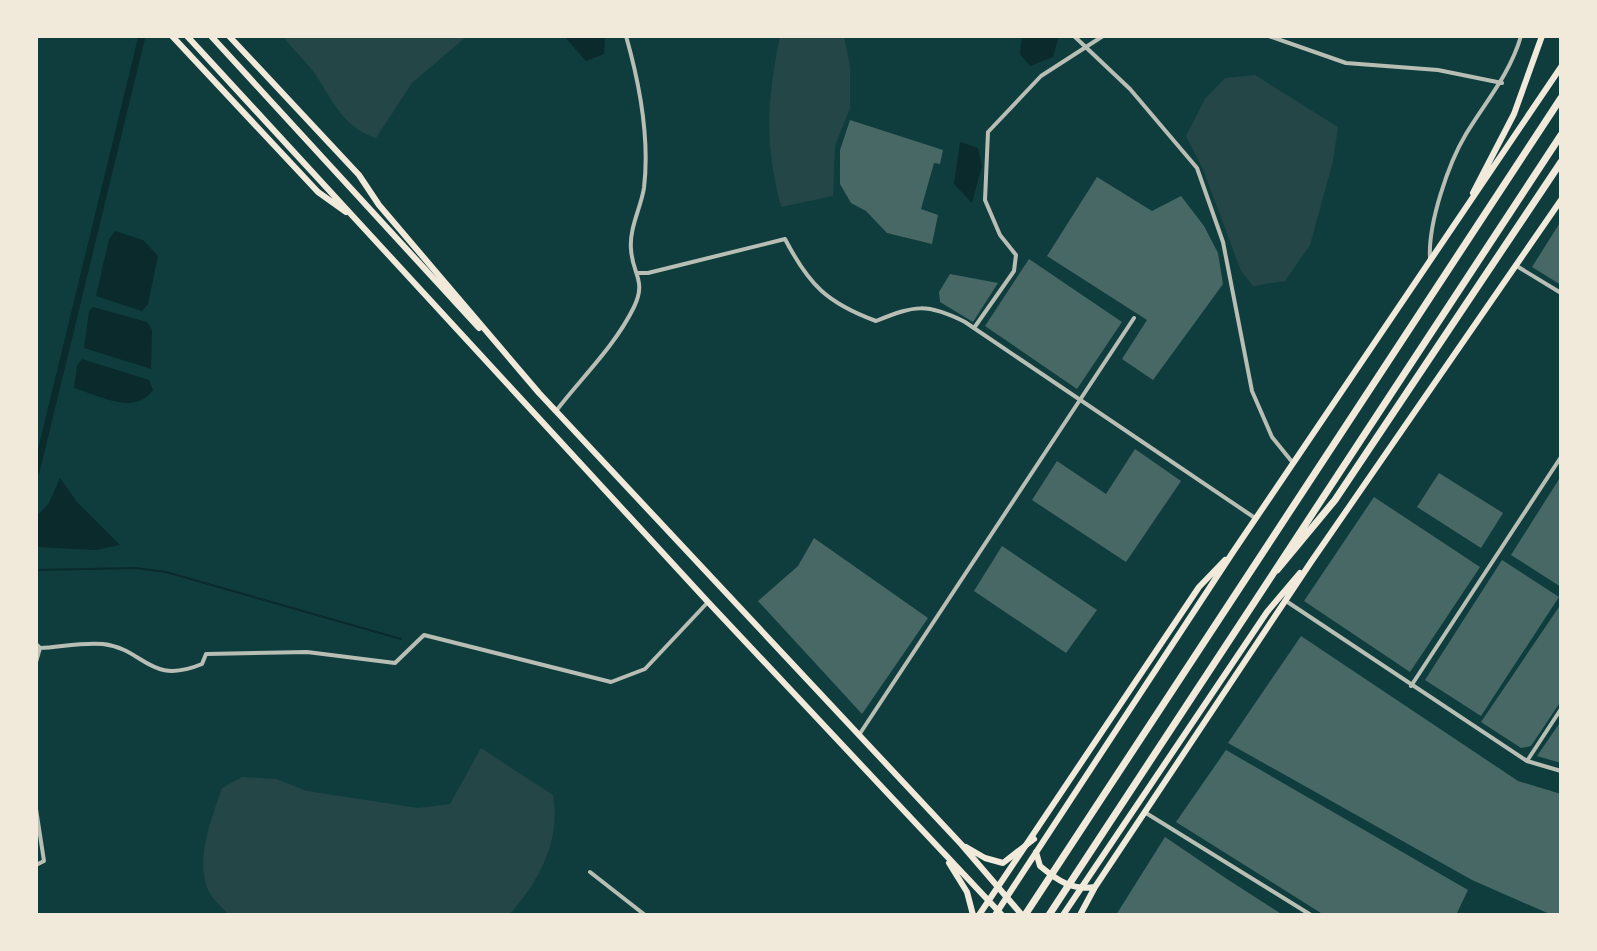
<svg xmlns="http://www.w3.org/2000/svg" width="1597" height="951" viewBox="0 0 1597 951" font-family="'IBM Plex Sans',sans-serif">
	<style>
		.green { fill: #244646 }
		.water { fill: #0a2a2b }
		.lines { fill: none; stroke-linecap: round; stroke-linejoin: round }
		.stream { stroke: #0a2a2b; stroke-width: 2 }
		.canal { stroke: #0a2a2b; stroke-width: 7 }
		.building { fill: #486865 }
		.minor { stroke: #b8beb3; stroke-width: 4 }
		.secondary { stroke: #f1e9da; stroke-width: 6 }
		.primary { stroke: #f1e9da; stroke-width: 6 }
		.motorway { stroke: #f1e9da; stroke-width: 7 }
	</style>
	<rect width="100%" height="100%" fill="#0f3d3e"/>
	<path class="green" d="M283,36H467L412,83L376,138C341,127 332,97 312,70C303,58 291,48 283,36Z
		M780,36H844L850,67V108L835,146L833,196L781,207C764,140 767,103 780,36Z
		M1255,75L1338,127L1333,161L1310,245L1285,281L1253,286L1241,271L1203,169L1186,136L1205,99L1225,78Z
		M481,748L553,795C561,841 539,882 509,915H229C223,908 212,899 208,890C195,858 212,818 222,788L242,777L276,779L307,791L418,808L450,804Z"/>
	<path class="water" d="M564,36H605L604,54L586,61Z
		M1022,36H1059L1053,57L1030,66L1020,54Z
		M960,142L978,148L982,166L972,203L954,184Z
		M115,231L143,240L158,256L148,304L142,311L96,296L109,239Z
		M93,307L147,322L152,330L151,369L84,348L89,311Z
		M82,359L149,380L153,390C134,416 101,396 74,388L77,366Z
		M60,478L77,502L120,545L96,550L36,547V517L49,503Z"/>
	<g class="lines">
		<path class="stream" d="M36,570L135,568L166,572L401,639"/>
		<path class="canal" d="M36,472L142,36"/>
	</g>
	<path class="building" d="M850,120L943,150L940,164L934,163L921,209L938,215L932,244L887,233L866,211L851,203L840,184V150Z
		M1097,177L1152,211L1181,196L1204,226L1218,253L1223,284L1153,380L1122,359L1147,320L1047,256Z
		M1561,221V285L1532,267Z
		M1029,259L1122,322L1077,389L985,326Z
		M950,274L998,283L973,322L940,302L939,292Z
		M1135,449L1181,481L1126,562L1032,500L1057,461L1106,494Z
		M1439,473L1503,513L1481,548L1417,507Z
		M1561,476V587L1511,555Z
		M1374,497L1480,567L1410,672L1304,601Z
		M814,538L928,618L862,714L758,601L798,566Z
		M1002,546L1097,610L1066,653L974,591Z
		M1502,560L1559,597L1481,716L1425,680Z
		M1561,604V701L1531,746L1521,748L1481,722Z
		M1301,636L1518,781L1561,794V915H1552L1472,880L1228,743Z
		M1561,721V763L1537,756Z
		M1226,750L1468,890L1456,915H1324L1176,822Z
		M1165,837L1227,879L1283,915H1116Z"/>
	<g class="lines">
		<path class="minor" d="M1074,36L1130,89L1197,168L1223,242L1252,391L1272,437L1293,463
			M1269,36L1346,63L1438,70L1502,83
			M1430,258C1428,224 1448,164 1466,134C1486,101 1510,74 1521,36
			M1515,265L1561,293
			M637,273H648L785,239C809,285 827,303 876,321C915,305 927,303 965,322L1255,518
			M974,328L1014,271L1016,255L1000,235L985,200L988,132L1041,76L1103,36
			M556,411C582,377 615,346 634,307C647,280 632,274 631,249C629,229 641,207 644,188C650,137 640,85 626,36
			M1286,601L1527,761L1561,771
			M36,644L40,648L36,662
			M40,648C60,647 83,642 103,644C145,649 149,686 202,664L206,654L307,652L395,663L424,635L611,682L645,669L708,602
			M1411,686L1561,457
			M859,735L1134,318
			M1527,761L1561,709
			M36,809L44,861L36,865
			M1146,813L1311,915
			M590,872L645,915"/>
		<path class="secondary" d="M1473,193L1514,114L1542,36
			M1036,852L1040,866C1057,880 1072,891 1095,887
			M979,915L1199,587L1225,560
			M995,915L1233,552L1561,67
			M1063,915L1267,612L1300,573
			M1080,915L1095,887L1311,562L1561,200"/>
		<path class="primary" d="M172,36L318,192L346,212
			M187,36L708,602L1002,915
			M211,36L479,328
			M229,36L359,175L379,205L539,393L961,844L1022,915
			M966,847L985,858L1003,863L1034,839
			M949,863L967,892L973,915"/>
		<path class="motorway" d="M1277,570L1335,500L1561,162
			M1025,915L1561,98
			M1049,915L1561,135"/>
	</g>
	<rect width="1597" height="951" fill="none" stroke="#f1e9da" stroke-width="76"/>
</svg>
